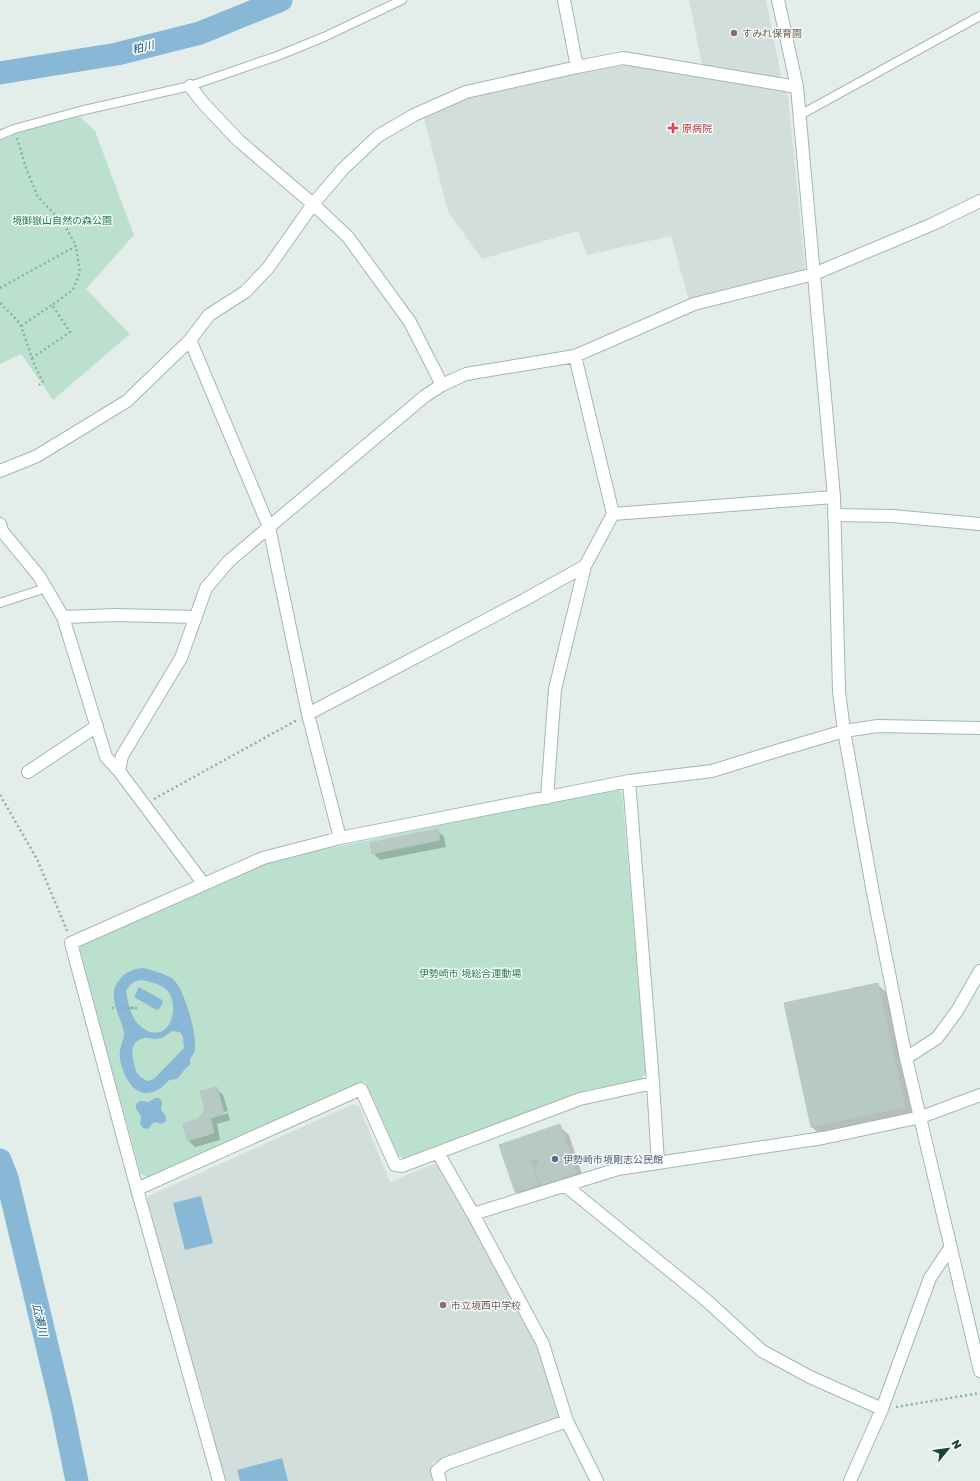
<svg xmlns="http://www.w3.org/2000/svg" width="980" height="1481" viewBox="0 0 980 1481" font-family="'Golos Text','Noto Sans JP',sans-serif">
	<style>
		.built { fill: #d1dedb }
		.green { fill: #bbe0cd }
		.water { fill: #88b8d6; fill-rule: evenodd }
		.shadow { fill: #0003 }
		.lines { fill: none; stroke-linecap: round; stroke-linejoin: round }
		.river { stroke: #88b8d6; stroke-width: 23 }
		.building { fill: #b8c9c5; stroke: #b5c8c4 }
		.service-casing { stroke: #a5b6b4; stroke-width: 10 }
		.minor-casing { stroke: #a5b6b4; stroke-width: 14 }
		.tertiary-casing { stroke: #a5b6b4; stroke-width: 14 }
		.path { stroke: #82b3af; stroke-width: 2.5; stroke-dasharray: 2 3; stroke-linecap: butt }
		.service { stroke: #fff; stroke-width: 8 }
		.minor { stroke: #fff; stroke-width: 12 }
		.tertiary { stroke: #fff; stroke-width: 12 }
		.education-dot { fill: #8d6e63; stroke: #f4faf8; stroke-width: 1.5 }
		.health-dot { fill: #e0444e; stroke: #f4faf8; stroke-width: 1.5 }
		.service-dot { fill: #5c6f8a; stroke: #f4faf8; stroke-width: 1.5 }
		.labels { text-anchor: middle; stroke-width: 3; stroke-linejoin: round; paint-order: stroke }
		.education-label { font-size: 10px; fill: #785e54; stroke: #f4faf8; text-anchor: start }
		.health-label { font-size: 10px; fill: #be3a42; stroke: #f4faf8; text-anchor: start }
		.park-label { font-size: 10px; fill: #297a5b; stroke: #f4faf8 }
		.service-label { font-size: 10px; fill: #4e5e75; stroke: #f4faf8; text-anchor: start }
		.water-label { font-size: 11px; font-style: italic; fill: #185780; stroke: #f4faf8 }
	</style>
	<rect width="100%" height="100%" fill="#e3eeeb"/>
	<path class="built" d="M689,0H766L781,75L779,80L702,65Z
		M629,65L783,90L788,95L805,268L803,272L706,294L689,301L671,236L587,255L578,231L482,259L448,212L424,118L466,96L600,67Z
		M353,1104L359,1106L390,1182L438,1162L520,1310L537,1347L561,1415L557,1420L432,1463L437,1481H224L207,1409L174,1302L147,1200L149,1196Z"/>
	<path class="green" d="M80,117L95,131L134,235L86,289L130,334L53,400L21,354L0,364V129Z
		M617,789L622,792L646,1072L641,1079L583,1091L403,1158L398,1155L365,1081L236,1138L147,1177L141,1174L81,958L78,951L81,946L240,873L287,857Z"/>
	<path class="water" d="M144,968C154,971 164,973 173,979C184,988 197,1034 195,1049C195,1053 192,1056 190,1059V1065C185,1068 182,1073 178,1078C174,1081 171,1078 167,1082C165,1084 163,1086 161,1088C137,1104 124,1079 120,1059C118,1048 125,1039 124,1032C121,1019 110,1001 115,987C121,974 131,969 144,968ZM142,980C150,982 161,984 167,990C176,999 175,1022 164,1030C160,1033 154,1033 150,1032C132,1025 129,1008 126,991C130,984 133,981 142,980ZM172,1031L180,1032L183,1037L184,1048L154,1079L148,1081C138,1077 136,1073 134,1063C131,1053 131,1041 144,1038C148,1037 152,1039 156,1039C163,1039 167,1035 172,1031Z
		M139,987L162,1000L163,1002L160,1008L157,1010L134,997Z
		M155,1098H159L162,1102L161,1110L166,1116V1121L162,1124L154,1122L148,1129L143,1128L140,1124L141,1116L136,1109V1104L140,1101L149,1102Z
		M201,1196L213,1243L185,1250L173,1203Z
		M282,1458L288,1481H240L237,1470Z"/>
	<path class="shadow" d="M437,830L444,837L446,847L380,860L373,853Z
		M877,984L887,993L914,1116L821,1136L812,1127L785,1004Z
		M216,1088L223,1095L228,1111L211,1116V1118L228,1113L230,1120L217,1124L220,1140L195,1147L188,1140Z
		M559,1126L569,1135L585,1183L525,1201L516,1192L500,1145Z"/>
	<g class="lines">
		<path class="river" d="M0,73L117,54L200,33L281,0
			M0,1160L7,1178L62,1408L77,1481"/>
	</g>
	<path class="building" d="M438,829L440,840L372,854L370,843Z
		M878,983L905,1107L811,1127L784,1003Z
		M217,1087L224,1113L210,1117L214,1133L187,1141L183,1124L198,1119L205,1109L200,1091Z
		M560,1124L576,1173L541,1185L535,1167L540,1165L538,1158L530,1160L538,1185L515,1192L499,1145Z"/>
	<g class="lines">
		<defs>
			<path id="service" d="M800,115L980,16
				M0,135L14,129L80,111L190,86L231,72L280,55L324,37L402,0
				M0,603L46,588"/>
			<path id="minor" d="M564,0L577,67
				M190,86L203,103L239,141L313,204L348,237L410,322L442,385
				M190,340L269,527L308,714L340,838
				M0,471L37,456L127,401L190,340L209,315L245,292L268,268L313,204L343,169L378,136L414,115L466,92L577,67L623,58L797,87
				M613,514L834,497
				M834,515L892,516L980,524
				M0,524L2,531L39,576L63,617L106,757L119,771
				M63,617L116,615L196,617
				M308,714L524,600L585,566
				M28,772L97,726
				M629,781L653,1083L658,1163
				M547,798L555,689L585,566L613,514L575,356
				M203,883L119,771L122,756L181,658L206,588L229,561L269,527L425,396L442,385L466,374L575,356L694,304L814,274L933,224L980,201
				M906,1058L937,1038L957,1011L980,971
				M438,1153L473,1214L543,1344L567,1421L597,1481
				M566,1186L706,1300L762,1351L810,1377L882,1409
				M137,1189L361,1089L395,1165L402,1166L580,1099L653,1083
				M473,1214L618,1169L823,1138L921,1117L980,1095
				M219,1481L137,1189L71,943L263,858L340,838L629,781L712,771L783,749L844,731L878,726L980,728
				M440,1481L437,1471L445,1464L567,1421
				M850,1481L882,1409L930,1278L950,1248"/>
			<path id="tertiary" d="M778,0L797,87L834,497L839,691L844,731L873,893L906,1058L980,1371"/>
		</defs>
		<use href="#service" class="service-casing"/>
		<use href="#minor" class="minor-casing"/>
		<use href="#tertiary" class="tertiary-casing"/>
		<path class="path" d="M17,138L26,168L38,197L64,224L76,246
			M0,288L76,246L80,272L73,290L52,305L70,332L32,358
			M0,303L17,320L21,326L34,364L43,382L39,385
			M21,326L52,305
			M0,795L37,859L68,933
			M154,799L297,720
			M112,1008H137H123
			M896,1407L980,1393"/>
		<use href="#service" class="service"/>
		<use href="#minor" class="minor"/>
		<use href="#tertiary" class="tertiary"/>
	</g>
	<g class="education-dot">
		<circle cx="734" cy="33" r="4"/>
		<circle cx="443" cy="1305" r="4"/>
	</g>
	<path class="health-dot" d="M671 122h4v4h4v4h-4v4h-4v-4h-4v-4h4z"/>
	<circle class="service-dot" cx="555" cy="1159" r="4"/>
	<g class="labels">
		<g class="education-label">
			<text x="742" y="37">すみれ保育園</text>
			<text x="451" y="1309">市立境西中学校</text>
		</g>
		<g class="health-label">
			<text x="682" y="132">原病院</text>
		</g>
		<g class="park-label">
			<text x="62" y="224">境御嶽山自然の森公園</text>
			<text x="470" y="977">伊勢崎市 境総合運動場</text>
		</g>
		<g class="service-label">
			<text x="563" y="1163">伊勢崎市境剛志公民館</text>
		</g>
		<g class="water-label">
			<text transform="translate(143 47) rotate(-14)" y="4">粕川</text>
			<text transform="translate(40 1320) rotate(77)" y="4">広瀬川</text>
		</g>
	</g>
	<g transform="translate(948 1449) rotate(61)" stroke="#f4faf8" stroke-width="3" paint-order="stroke">
	<path d="M0-3L7 15L0 10L-7 15Z" fill="#21403f"/>
	<text y="-6" font-size="11" font-weight="bold" text-anchor="middle" fill="#21403f">N</text>
	</g>
</svg>
